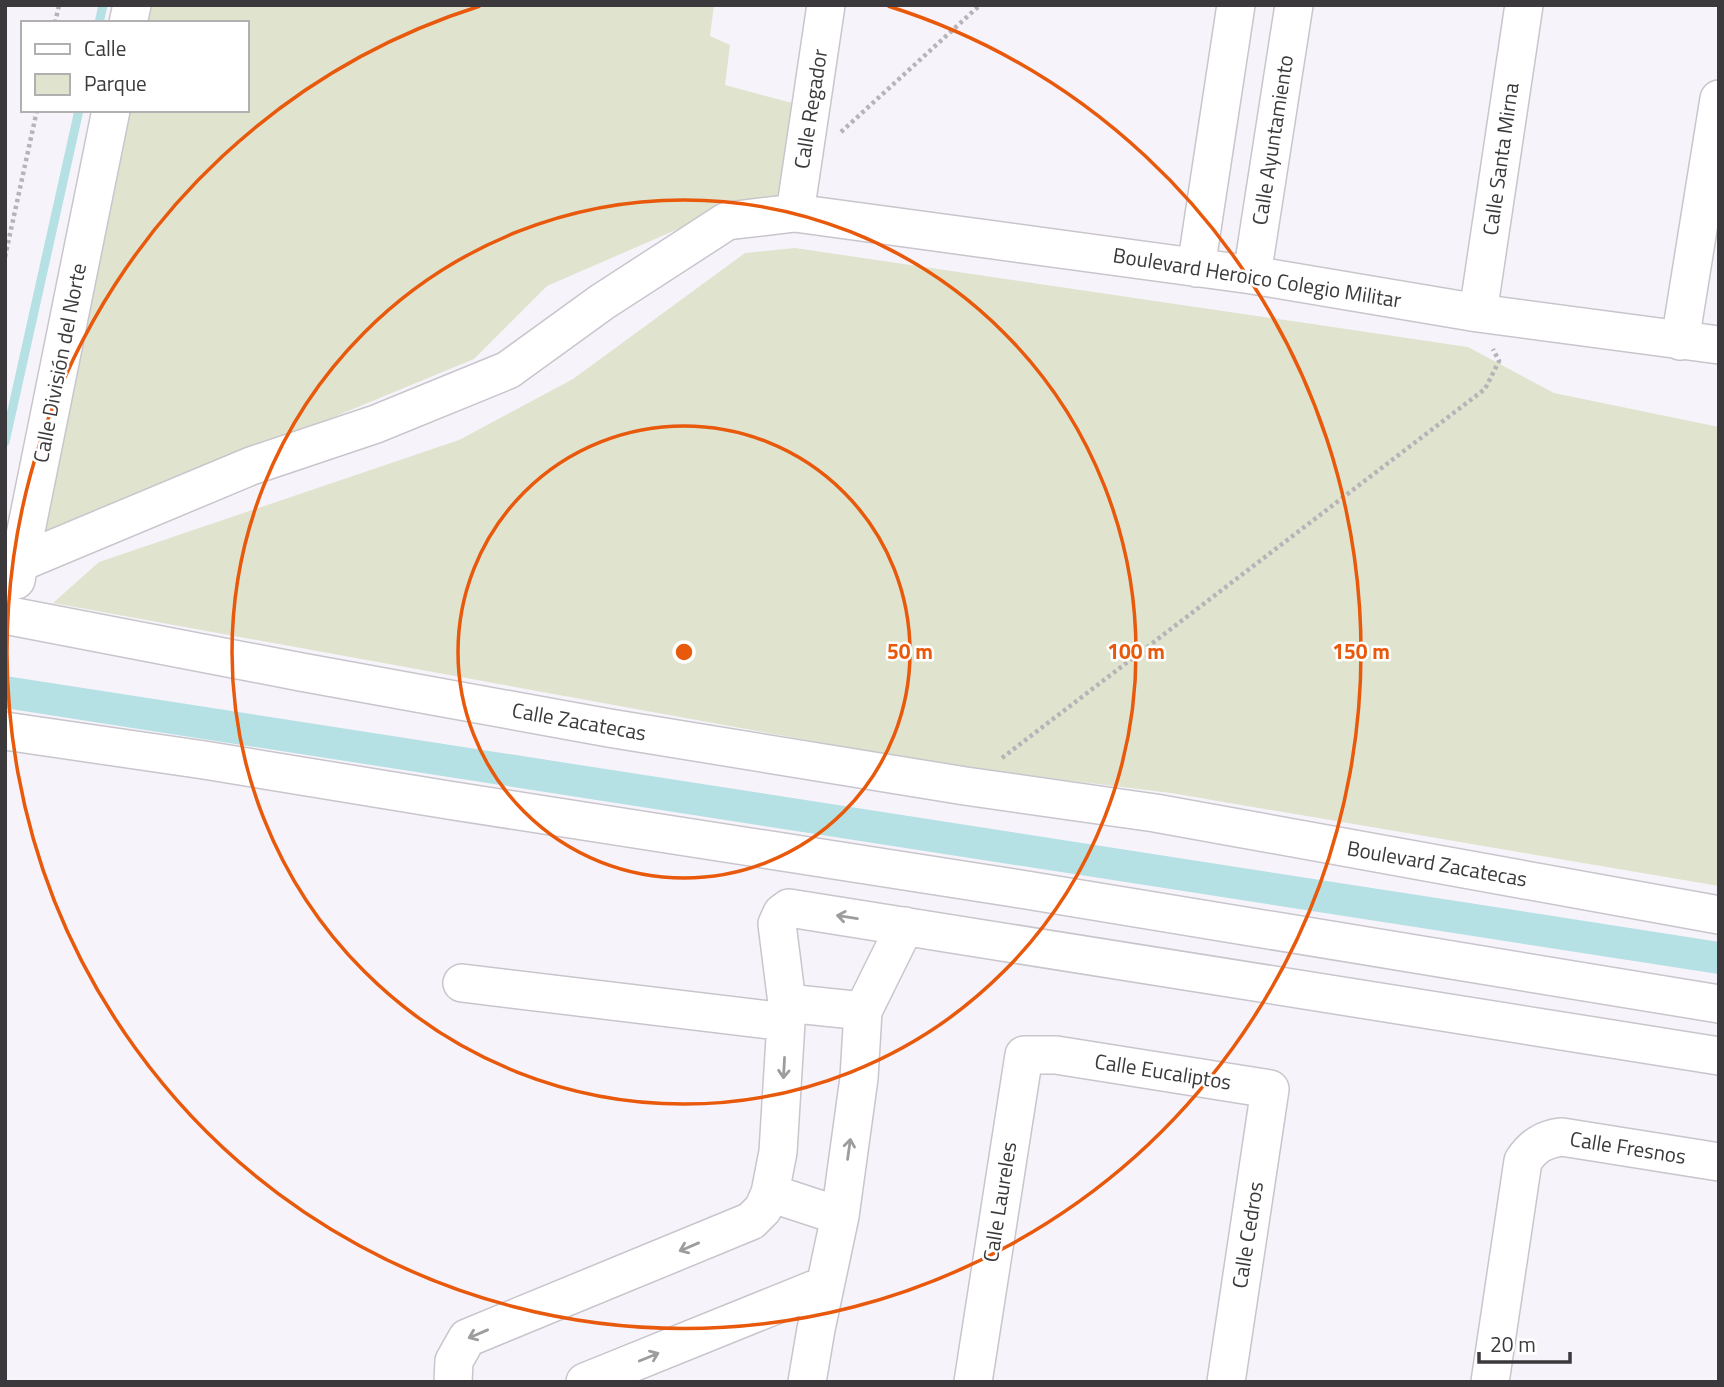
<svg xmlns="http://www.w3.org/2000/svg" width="1724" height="1387" viewBox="0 0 1724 1387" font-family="'Titillium Web',sans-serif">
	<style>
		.green { fill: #e0e4ce }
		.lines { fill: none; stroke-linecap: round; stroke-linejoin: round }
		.stream { stroke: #b5e1e5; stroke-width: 9 }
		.canal { stroke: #b5e1e5; stroke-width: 32 }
		.minor-casing { stroke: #c9c5cc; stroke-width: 40 }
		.path { stroke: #b7b4b9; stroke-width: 4.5; stroke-dasharray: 3.5 3.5; stroke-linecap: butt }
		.minor { stroke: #fff; stroke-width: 37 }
		.oneway { stroke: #9d9c9e }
		.ring { fill: none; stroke: #e8590c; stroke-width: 3.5 }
		.labels { text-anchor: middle; stroke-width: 5; stroke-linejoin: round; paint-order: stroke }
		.street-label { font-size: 21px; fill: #3b393c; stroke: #fff }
		.centre { fill: #e8590c; stroke: #fff; stroke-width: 3.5 }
		.ring-label { font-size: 21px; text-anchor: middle; font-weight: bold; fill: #e8590c; stroke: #fff; stroke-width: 5; stroke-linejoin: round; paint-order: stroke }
	</style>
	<rect width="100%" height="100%" fill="#f7f3fa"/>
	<path class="green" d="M150,5H714L710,36L730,45L725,85L796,104L781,198L708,216L547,286L474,359L37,540L128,110H247V23H146Z
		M795,248L1468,347L1554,393L1719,427V886L1171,793L944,765L53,603L99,562L459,440L573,379L745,253Z"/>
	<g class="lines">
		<path class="stream" d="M99,23L103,5
			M5,442L79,110"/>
		<path class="canal" d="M5,692L1719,958"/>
		<defs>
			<path id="minor" d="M128,23L132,5
				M795,213L826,5
				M1196,268L1236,5
				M1252,275L1294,5
				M1478,313L1524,5
				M1680,341L1719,99
				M19,563L251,466L376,424L508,370L602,302L727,221L795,213L1252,275L1478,313L1719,345
				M16,580L111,110
				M5,615L301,672L609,728L965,786L1155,813L1719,915
				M5,731L204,760L448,800L1014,888L1719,1004
				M462,983L786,1022
				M787,1003L863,1011
				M770,1193L840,1216
				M453,1382L454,1361L467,1338L751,1221L763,1209L770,1193L778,1152L786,1022L787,1003L777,924L782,913L789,908L1719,1056
				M585,1382L825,1285
				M807,1382L816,1329L840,1216L859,1078L863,1011L905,926
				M973,1382L1024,1055H1056L1270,1089L1226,1382
				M1490,1382L1523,1161C1533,1146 1544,1139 1562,1137L1719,1162"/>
		</defs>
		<use href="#minor" class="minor-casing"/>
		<path class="path" d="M55,23L59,5
			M841,132L980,5
			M5,257L37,110
			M1002,758L1485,389L1499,361L1493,349"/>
		<use href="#minor" class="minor"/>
	</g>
	<defs><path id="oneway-shaft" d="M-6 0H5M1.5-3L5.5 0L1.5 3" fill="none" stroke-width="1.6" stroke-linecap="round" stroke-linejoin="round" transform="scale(1.75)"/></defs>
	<g class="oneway">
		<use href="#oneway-shaft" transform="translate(847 917) rotate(-171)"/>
		<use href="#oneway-shaft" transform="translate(784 1068) rotate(93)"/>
		<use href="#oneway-shaft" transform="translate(849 1149) rotate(-82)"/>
		<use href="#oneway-shaft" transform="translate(689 1247) rotate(157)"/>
		<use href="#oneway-shaft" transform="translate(478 1334) rotate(157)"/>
		<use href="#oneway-shaft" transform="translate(649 1357) rotate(-22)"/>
	</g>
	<g class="ring">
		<circle cx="684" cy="652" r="226"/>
		<circle cx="684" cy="652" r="452"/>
		<path d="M888 6A677 677 0 1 1 480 6"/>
	</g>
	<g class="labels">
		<g class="street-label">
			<text transform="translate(811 109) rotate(-81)" y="7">Calle Regador</text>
			<text transform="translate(1273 140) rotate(-81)" y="7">Calle Ayuntamiento</text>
			<text transform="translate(1501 159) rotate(-82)" y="7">Calle Santa Mirna</text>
			<text transform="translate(1257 278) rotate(9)" y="7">Boulevard Heroico Colegio Militar</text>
			<text transform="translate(60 363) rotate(-79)" y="7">Calle División del Norte</text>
			<text transform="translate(579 722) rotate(10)" y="7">Calle Zacatecas</text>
			<text transform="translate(1437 864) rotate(10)" y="7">Boulevard Zacatecas</text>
			<text transform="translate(1163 1072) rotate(9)" y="7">Calle Eucaliptos</text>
			<text transform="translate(1628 1148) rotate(9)" y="7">Calle Fresnos</text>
			<text transform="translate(1000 1202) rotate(-81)" y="7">Calle Laureles</text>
			<text transform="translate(1248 1235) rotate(-81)" y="7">Calle Cedros</text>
		</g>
	</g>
	<circle cx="684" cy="652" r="10" class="centre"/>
	<g class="ring-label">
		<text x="910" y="659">50 m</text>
		<text x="1136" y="659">100 m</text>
		<text x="1361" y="659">150 m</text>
	</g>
	<rect width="1724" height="1387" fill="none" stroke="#3b393c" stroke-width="14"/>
	<rect x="21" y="21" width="228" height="91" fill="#ffffff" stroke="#b1b0b1" stroke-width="2"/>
	<rect x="35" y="44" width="35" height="10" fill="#ffffff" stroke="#b1b0b1" stroke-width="2"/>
	<text x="84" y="56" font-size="21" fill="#3b393c">Calle</text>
	<rect x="35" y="74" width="35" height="21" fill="#e0e4ce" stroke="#b1b0b1" stroke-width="2"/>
	<text x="84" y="91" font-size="21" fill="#3b393c">Parque</text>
	<path d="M1479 1352v10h91v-10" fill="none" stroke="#3b393c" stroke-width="3.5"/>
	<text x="1490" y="1352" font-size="21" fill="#3b393c" stroke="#ffffff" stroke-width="5" paint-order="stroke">20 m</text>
</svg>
